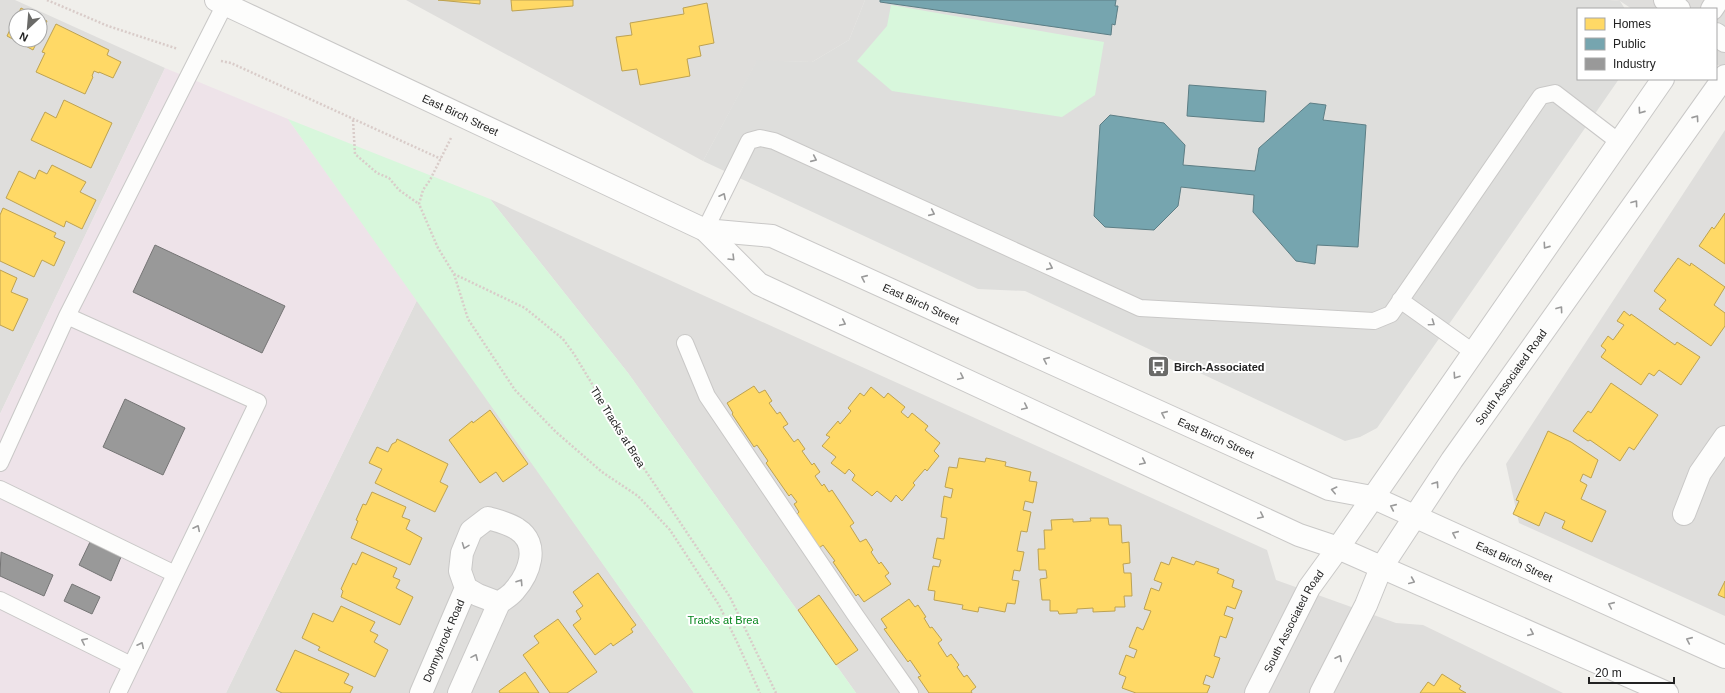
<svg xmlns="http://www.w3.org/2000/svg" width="1725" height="693" viewBox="0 0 1725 693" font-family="Helvetica,sans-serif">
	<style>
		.residential { fill: #dfdedc; fill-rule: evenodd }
		.industrial { fill: #eee3e9 }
		.religious { fill: #dededc }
		.park { fill: #d8f7dc }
		.homes { fill: #ffd966; stroke: #bda252 }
		.public { fill: #76a5af; stroke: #5d7e85 }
		.industry { fill: #999; stroke: #757575 }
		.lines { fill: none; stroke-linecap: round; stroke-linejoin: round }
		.service-casing { stroke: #c9c8c7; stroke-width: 18 }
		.minor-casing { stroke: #c9c8c7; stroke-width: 24 }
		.tertiary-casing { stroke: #c9c8c7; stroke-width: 24 }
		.path { stroke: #d9ccc9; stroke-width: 2.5; stroke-dasharray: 2 2; stroke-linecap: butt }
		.service { stroke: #fdfdfc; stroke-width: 16 }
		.minor { stroke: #fdfdfc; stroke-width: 22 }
		.tertiary { stroke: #fdfdfc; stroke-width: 22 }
		.oneway { stroke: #9a9a9a }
		.labels { text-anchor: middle; stroke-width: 4; stroke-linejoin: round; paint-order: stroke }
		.street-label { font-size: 11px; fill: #222; stroke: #fff }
		.poi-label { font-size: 11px; font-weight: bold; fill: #222; stroke: #fff; text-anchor: start }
		.park-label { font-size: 11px; fill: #05861c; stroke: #fff }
	</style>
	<rect width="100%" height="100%" fill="#f0efeb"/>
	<path class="residential" d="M0,0H15L165,68L0,414ZM16,16H40V40H16Z
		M406,0H865L849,40L812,62L757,61L703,161Z
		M1610,0H1725V69L1716,64V9H1632L1620,1Z
		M1725,130V616L1519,523L1506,464Z
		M490,199L1267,550L1276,580L1396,623L1423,625L1563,693H856L628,373Z
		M417,300L694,693H226Z"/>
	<path class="industrial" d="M165,68L288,119L417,300L226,693H0V414Z"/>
	<path class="religious" d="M865,0H1610L1620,1L1625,9H1578V79H1619L1377,428L1360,437L1345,441L1025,291L978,289L703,161L757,60L812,62L849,40Z"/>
	<path class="park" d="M891,5L1104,42L1095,95L1062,117L892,91L857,61L887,26Z
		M288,119L490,199L628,373L856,693H694Z"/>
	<path class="homes" d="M438,0H480V4Z
		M511,0H573V6L512,11Z
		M707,3L714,43L699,46L701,56L687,59L690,76L640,85L637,69L622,71L616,37L632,35L630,23L684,14L683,8Z
		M21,8L37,16H17Z
		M16,17V40H38L33,50L7,36Z
		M40,18L47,21L40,36Z
		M56,24L109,50L107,55L121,62L113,78L99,72V73L94,71L92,76L93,77L85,94L36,72L45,53L42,52Z
		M64,100L112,123L91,168L31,140L45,112L56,118Z
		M52,165L86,182L80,192L96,200L82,229L66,221L64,227L6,198L19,171L35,179L39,170L47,174Z
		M3,208L56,233L54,237L65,242L54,266L42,260L34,277L0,261V215Z
		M1725,213V264L1699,246L1712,227L1714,229Z
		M1678,258L1690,266L1691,263L1725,287L1714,305L1725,313V326L1711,346L1659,309L1666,300L1654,291Z
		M0,270L17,278L11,292L28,299L13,331L0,325Z
		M1624,311L1630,316L1631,314L1675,345L1677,342L1700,357L1681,385L1659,370L1654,376L1649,373L1641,385L1601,357L1606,350L1601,346L1608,336L1613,340L1624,325L1617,321Z
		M1611,383L1658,415L1634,450L1629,447L1620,461L1590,440L1588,441L1573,431L1588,411L1591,413Z
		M754,386L759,393L765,390L772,401L769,403L777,414L780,412L788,424L783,427L794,442L798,439L805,449L802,451L812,465L814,463L820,472L815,476L822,486L824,484L829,492L832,490L854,523L850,526L860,542L866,539L873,550L871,552L879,564L881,562L889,573L885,576L891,584L864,602L858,594L856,596L833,562L835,561L823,545L819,548L797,514L799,512L794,504L797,502L791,494L789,496L766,463L768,461L757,445L754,447L732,414L733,413L727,403Z
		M871,387L884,398L888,393L905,407L901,412L908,418L912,413L928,426L925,430L940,443L934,451L939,456L927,471L925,469L913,483L915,485L902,501L896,495L891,502L877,491L872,496L852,480L855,475L849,469L845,474L831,463L836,457L822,446L830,437L826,435L838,421L840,424L851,411L848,408L860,393L864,396Z
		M490,410L528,464L503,482L496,472L480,483L449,440L472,421L473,423Z
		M1548,431L1571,442L1598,460L1591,478L1583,474L1580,481L1587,485L1581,499L1606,511L1592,542L1562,528L1565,521L1545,512L1539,526L1513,514L1519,501L1516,500Z
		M397,439L448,464L440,482L448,486L435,512L375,483L382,469L369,463L377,447L388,452L392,444L396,442Z
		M959,458L985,462L986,458L1006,462L1005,466L1031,472L1029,481L1037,482L1033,503L1025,501L1023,510L1031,512L1027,532L1021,531L1017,551L1024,552L1020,571L1014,570L1012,580L1019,581L1015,604L1007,603L1005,612L979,607L978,612L962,609L963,605L934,600L935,591L928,590L933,566L939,567L941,560L933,558L937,538L944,539L947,518L941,517L944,496L951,498L953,489L945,487L949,467L957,468Z
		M372,492L406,507L402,517L410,520L406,529L422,538L410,565L351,538L358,521L356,520L363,504L366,505Z
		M1090,518H1108L1109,525H1121L1122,543L1129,542L1130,563L1123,564L1124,573H1131L1132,596H1124L1125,607H1115V611L1093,612V608L1077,609V613L1059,614L1058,611H1050V600H1042L1040,579L1047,578L1046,570H1039L1038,549H1045L1044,530H1052L1051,520L1073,519V522L1091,521Z
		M362,552L397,568L393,577L400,580L396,588L413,597L400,625L341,597L343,591L341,589L353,563L356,565Z
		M1172,557L1194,565L1196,561L1219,569L1217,573L1234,580L1232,587L1242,591L1235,609L1227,606L1224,615L1233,618L1226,638L1220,636L1214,656L1220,658L1213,678L1206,675L1203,684L1210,686L1207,693H1136L1122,688L1126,677L1119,674L1126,655L1134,658L1137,650L1129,647L1137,627L1143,630L1151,611L1144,609L1151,588L1159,591L1162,583L1154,580L1161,562L1169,565Z
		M598,573L636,625L631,629L633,632L613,646L611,643L595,655L573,625L581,619L576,611L583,606L573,592Z
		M1725,581V598L1718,595Z
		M819,595L858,650L836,665L798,610Z
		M909,599L915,607L918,605L926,617L924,618L930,628L932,627L942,640L938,643L947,657L951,654L959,665L957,667L964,677L967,675L976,687L971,691L972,693H929L918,677L921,676L910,660L908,662L884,629L887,628L881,619Z
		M341,606L375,622L370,631L378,635L374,642L388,650L375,677L318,650L320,647L302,638L313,613L333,622Z
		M558,619L597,672L567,693H550L523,655L539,643L534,636Z
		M295,650L349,674L344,683L353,687L350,693H282L276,690Z
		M525,672L539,693H500L499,691Z
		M1442,674L1461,686L1459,689L1466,693H1420L1428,682L1434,686Z"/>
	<path class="public" d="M880,0H1116L1115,6H1118L1115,25L1112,24L1111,35L880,2Z
		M1189,85L1266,91L1264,122L1187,116Z
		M1310,103L1326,105L1323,120L1366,125L1358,247L1317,245L1315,264L1296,261L1253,212L1254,195L1181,187L1178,206L1154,230L1105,227L1094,216L1100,125L1110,115L1164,123L1185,145L1183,165L1255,171L1259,148Z"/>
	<path class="industry" d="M155,245L285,306L262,353L133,292Z
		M125,399L185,428L163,475L103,447Z
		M90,542L121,557L111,581L79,565Z
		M1,552L53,575L44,596L0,576Z
		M72,584L100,597L92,614L64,601Z"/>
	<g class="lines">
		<defs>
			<path id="service" d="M705,230L749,141L760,138L774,141L1140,308L1374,321L1391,314L1541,96L1555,93L1619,142
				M1400,300L1473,352
				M67,316L258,402L118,693
				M685,343L707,396L856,616L910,693
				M0,463L67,316L225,4
				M0,489L175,574
				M0,600L131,665"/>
			<g id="minor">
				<path d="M1665,0L1679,9"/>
				<path d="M1716,34L1725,41"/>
				<path d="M1684,514L1700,473L1725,437"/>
				<path id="s1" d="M421,693L466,588L460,571L462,553L471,531L488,518C498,521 508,523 517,529C541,544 529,574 514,591C510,596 504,599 499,603L478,595L466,588"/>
				<path d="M459,693L499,603"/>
				<path id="s2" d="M1256,693L1309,588L1338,548"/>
				<path d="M1321,693L1366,605L1381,568"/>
			</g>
			<g id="tertiary">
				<path id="s3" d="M216,0L705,230L759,284L1299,535L1338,548L1667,693"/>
				<path d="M1712,9L1718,0"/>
				<path id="s4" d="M705,230L772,236L1329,489L1372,497L1725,657"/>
				<path d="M1338,548L1663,79"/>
				<path id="s5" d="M1381,568L1452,460L1725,76"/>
			</g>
		</defs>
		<use href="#service" class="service-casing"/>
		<use href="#minor" class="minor-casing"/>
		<use href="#tertiary" class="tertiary-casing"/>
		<path class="path" d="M47,0L108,26L178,49
			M221,61L231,63L441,159
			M353,120L355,154L377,173L389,178L399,190L419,204
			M451,138L430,180L423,190L419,204L438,248L454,274L525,308L563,339L574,354L635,455L730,597L776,693
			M454,274L468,319L515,390L556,432L602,472L638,496L670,530L719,605L737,642L760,693"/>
		<use href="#service" class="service"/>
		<use href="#minor" class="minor"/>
		<use href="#tertiary" class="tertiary"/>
	</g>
	<defs><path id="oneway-chevron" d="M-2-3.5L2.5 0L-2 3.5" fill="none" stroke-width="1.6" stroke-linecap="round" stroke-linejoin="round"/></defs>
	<g class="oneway">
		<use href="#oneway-chevron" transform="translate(1641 111) rotate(125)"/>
		<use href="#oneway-chevron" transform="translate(1696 118) rotate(-55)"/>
		<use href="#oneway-chevron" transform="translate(814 159) rotate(24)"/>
		<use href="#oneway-chevron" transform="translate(723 196) rotate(-63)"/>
		<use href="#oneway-chevron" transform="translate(1635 203) rotate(-54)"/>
		<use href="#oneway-chevron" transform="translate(932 213) rotate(24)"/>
		<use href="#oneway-chevron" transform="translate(1546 246) rotate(125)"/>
		<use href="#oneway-chevron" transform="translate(732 258) rotate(45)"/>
		<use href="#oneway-chevron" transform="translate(1050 267) rotate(24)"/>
		<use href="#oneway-chevron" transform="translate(864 278) rotate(-156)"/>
		<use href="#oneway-chevron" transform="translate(1560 309) rotate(-54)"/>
		<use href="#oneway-chevron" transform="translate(843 323) rotate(25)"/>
		<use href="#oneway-chevron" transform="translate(1432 323) rotate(35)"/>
		<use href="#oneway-chevron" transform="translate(1046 360) rotate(-156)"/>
		<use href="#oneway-chevron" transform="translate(1456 376) rotate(124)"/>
		<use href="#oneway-chevron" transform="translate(961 377) rotate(25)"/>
		<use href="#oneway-chevron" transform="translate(1025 407) rotate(25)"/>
		<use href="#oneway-chevron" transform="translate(1164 414) rotate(-156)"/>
		<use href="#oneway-chevron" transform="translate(1143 462) rotate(25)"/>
		<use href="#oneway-chevron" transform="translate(1436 484) rotate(-56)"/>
		<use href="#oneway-chevron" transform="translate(1334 490) rotate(-167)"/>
		<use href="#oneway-chevron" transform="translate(1393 507) rotate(-156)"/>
		<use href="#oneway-chevron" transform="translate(1261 516) rotate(25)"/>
		<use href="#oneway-chevron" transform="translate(197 528) rotate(-64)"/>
		<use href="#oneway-chevron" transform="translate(1455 534) rotate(-156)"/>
		<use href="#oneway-chevron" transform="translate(465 546) rotate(111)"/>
		<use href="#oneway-chevron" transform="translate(1412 581) rotate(23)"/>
		<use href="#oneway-chevron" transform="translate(520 582) rotate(-57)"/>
		<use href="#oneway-chevron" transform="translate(1611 605) rotate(-156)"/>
		<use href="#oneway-chevron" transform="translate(1531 633) rotate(24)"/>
		<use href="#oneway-chevron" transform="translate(1689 640) rotate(-156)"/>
		<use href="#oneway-chevron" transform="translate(84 641) rotate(-154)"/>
		<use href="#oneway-chevron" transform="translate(141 645) rotate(-64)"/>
		<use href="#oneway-chevron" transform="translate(475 657) rotate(-66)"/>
		<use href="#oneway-chevron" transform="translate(1339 658) rotate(-63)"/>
	</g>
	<defs>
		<symbol id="bus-square" viewBox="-11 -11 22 22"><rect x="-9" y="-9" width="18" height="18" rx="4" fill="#6a6a68" stroke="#fff"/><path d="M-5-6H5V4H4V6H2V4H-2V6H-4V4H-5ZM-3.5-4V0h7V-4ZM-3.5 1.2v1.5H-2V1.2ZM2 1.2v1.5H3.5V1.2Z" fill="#fff"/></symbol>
	</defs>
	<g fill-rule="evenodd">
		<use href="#bus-square" x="1146" y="354" width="25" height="25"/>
	</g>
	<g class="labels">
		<g class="street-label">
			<text dy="4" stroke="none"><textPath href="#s3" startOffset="270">East Birch Street</textPath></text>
			<text dy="4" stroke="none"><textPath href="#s4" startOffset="231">East Birch Street</textPath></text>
			<text dy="4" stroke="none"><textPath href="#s5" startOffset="231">South Associated Road</textPath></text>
			<text transform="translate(618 427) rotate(58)" y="4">The Tracks at Brea</text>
			<text dy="4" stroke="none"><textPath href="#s4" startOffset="555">East Birch Street</textPath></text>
			<text dy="4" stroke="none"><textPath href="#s4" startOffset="879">East Birch Street</textPath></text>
			<text dy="4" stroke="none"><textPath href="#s2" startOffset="81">South Associated Road</textPath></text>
			<text dy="4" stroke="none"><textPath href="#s1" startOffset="57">Donnybrook Road</textPath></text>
		</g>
		<g class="poi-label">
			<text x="1174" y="371">Birch-Associated</text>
		</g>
		<g class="park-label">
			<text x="723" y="624">Tracks at Brea</text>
		</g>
	</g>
	<rect x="1577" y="8" width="140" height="72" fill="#ffffff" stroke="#a7a7a7"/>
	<rect x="1585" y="18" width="20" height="12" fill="#ffd966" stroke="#a7a7a7"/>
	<text x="1613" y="28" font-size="12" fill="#222222">Homes</text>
	<rect x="1585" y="38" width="20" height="12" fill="#76a5af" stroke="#a7a7a7"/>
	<text x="1613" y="48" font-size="12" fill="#222222">Public</text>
	<rect x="1585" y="58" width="20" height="12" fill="#999999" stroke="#a7a7a7"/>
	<text x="1613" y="68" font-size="12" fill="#222222">Industry</text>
	<g transform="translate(28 28) rotate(206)"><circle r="19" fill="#ffffff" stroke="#a7a7a7"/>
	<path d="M0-3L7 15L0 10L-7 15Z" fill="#6a6a68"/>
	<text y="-6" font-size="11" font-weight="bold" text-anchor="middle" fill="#222222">N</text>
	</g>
	<path d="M1589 677v6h85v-6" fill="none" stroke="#222222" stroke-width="2"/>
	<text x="1595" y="677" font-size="12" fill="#222222" stroke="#ffffff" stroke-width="3" paint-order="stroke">20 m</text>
</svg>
